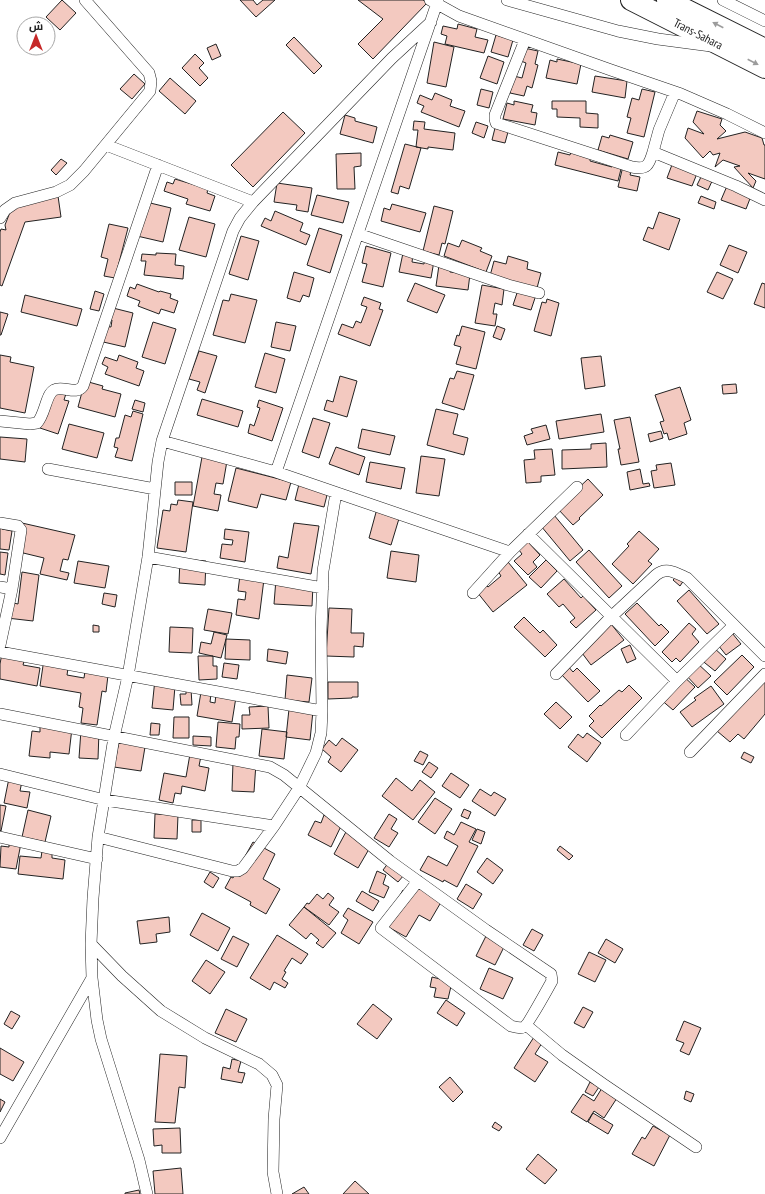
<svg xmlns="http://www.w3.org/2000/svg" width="765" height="1194" viewBox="0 0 765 1194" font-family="'PT Sans Narrow',Cairo,sans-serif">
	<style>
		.building { fill: #f3c9c0; stroke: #222 }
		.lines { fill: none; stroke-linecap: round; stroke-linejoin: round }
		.street-casing { stroke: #222; stroke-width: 12 }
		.highway-casing { stroke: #222; stroke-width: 22 }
		.street { stroke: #fff; stroke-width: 11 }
		.highway { stroke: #fff; stroke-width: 20 }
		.oneway { fill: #9c9c9c }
		.labels { text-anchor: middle; stroke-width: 3; stroke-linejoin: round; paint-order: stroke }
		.street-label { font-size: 12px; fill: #222; stroke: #fff }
	</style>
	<rect width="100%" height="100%" fill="#fff"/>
	<path class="building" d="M62,0L76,13L60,30L46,17Z
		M240,0H253L257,5L263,0H275L256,17Z
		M358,0H423L427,3L373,59L358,44L383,19Z
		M458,24L477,29L475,37L488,40L484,53L445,44L447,36L441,34L443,26L457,29Z
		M496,35L513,40L508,57L491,52Z
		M294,37L322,66L314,74L286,45Z
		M434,42L454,47L446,87L427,83Z
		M216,44L221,56L212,60L207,48Z
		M524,48L538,51L535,64L538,65L532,88L527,86L524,96L510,93L514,76L522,78L526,63L521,61Z
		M195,54L204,63L199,68L208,78L200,86L182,68Z
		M488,56L504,62L497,84L480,78Z
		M557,59L581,64L577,84L546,78L550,60L557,62Z
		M134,74L145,84L132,99L120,89Z
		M595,76L627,81L625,98L592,92Z
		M170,78L196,101L185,114L159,91Z
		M481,89L493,92L489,108L477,105Z
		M642,89L655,92L644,137L627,133L631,118L627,117L632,98L639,100Z
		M435,93L452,100L450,106L465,111L459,127L421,112L424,106L417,103L420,95L432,100Z
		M514,101L533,105L531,112L537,113L535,125L503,119L507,103L514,105Z
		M552,101H586V113L598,114V128L580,127V118L557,117V109H552Z
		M697,111L722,119L720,125L726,131L717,139L745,132L762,138L764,145H765V179L748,173L756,181L753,188L734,167L740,166L723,160L715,167L720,153L713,155L710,151L703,158L685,138L688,128L704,134L693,122Z
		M283,112L305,133L253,187L231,165Z
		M345,115L355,118V121L377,127L373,143L340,134Z
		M414,121L425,122L424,129L455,133L453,150L428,147V149L416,147L418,130H413Z
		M476,122L488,126L484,138L472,133Z
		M495,128L508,132L505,143L492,140Z
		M610,135L633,142L628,159L598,150L602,136L609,138Z
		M405,144L421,148L409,189L400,186L398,194L391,192Z
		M572,148L591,155L590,161L612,167L613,163L622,165L618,181L555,165L558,152L570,155Z
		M361,153V166L354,167L355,189H337L336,154Z
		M61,159L67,163L56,175L51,170Z
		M673,162L698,171L692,186L667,178Z
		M623,166L632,168L630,175L640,177L637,191L618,187Z
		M702,175L713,179L708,190L697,185Z
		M175,179L208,189L207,193L215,196L210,211L186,204L188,199L164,191L167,182L173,184Z
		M277,183L312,188L308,212L296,210L297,205L274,202Z
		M727,186L751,196L746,209L721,200Z
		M317,195L349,202L343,223L311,215Z
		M58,196L61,217L25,222L2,286L0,285V232L1,229L6,230L5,225L14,202Z
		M701,196L716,202L714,209L698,203Z
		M146,202L171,208L163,242L137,236Z
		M392,204L426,213L420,232L381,221L384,208L390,210Z
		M434,206L453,211L445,244L442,243L439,255L423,251Z
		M275,211L303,223L300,231L310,235L306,245L261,226L265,218L271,221Z
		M659,212L680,219L669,250L643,240L648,227L653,229Z
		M189,217L215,224L206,257L179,250Z
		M109,224L128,228L115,278L104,276L108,259L101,257Z
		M319,228L342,235L330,273L307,265Z
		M241,236L259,241L248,280L229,274Z
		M462,240L482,248L480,251L492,256L486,272L444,256L448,243L459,247Z
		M729,245L747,252L738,273L720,265Z
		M366,246L391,253L383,287L362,282L367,264L362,263Z
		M156,253L176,254L175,265L184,266L183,279L144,275L146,261H141L142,254L156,255Z
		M403,253L413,255L412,262L424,264L425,260L434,261L431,278L399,272Z
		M508,256L528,262L527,269L541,273L537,288L490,276L494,261L506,264Z
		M439,265L451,267L450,272L470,274L468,290L436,286Z
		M294,272L314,278L309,297L303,295L300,302L287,298Z
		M717,272L733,279L723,299L707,292Z
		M415,283L445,295L437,313L407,301Z
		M762,283L765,284V308L754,304Z
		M137,284L159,292L160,291L171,294L170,298L178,301L174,313L161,309L159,314L138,306L140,301L127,296L130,287L135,289Z
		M482,285L504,289L502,305L495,303L493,314H497L495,326L475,323Z
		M518,290L536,295L531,310L513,305Z
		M95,291L104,294L99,311L90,309Z
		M231,294L257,300L245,343L213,335L223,300L229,301Z
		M25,295L82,309L77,326L21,312Z
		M364,297L381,303L379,309L383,310L370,346L338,334L342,324L353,328L356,321L361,323L367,307L361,305Z
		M547,299L559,303L551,336L534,331L542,302L546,303Z
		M109,307L133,313L125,347L99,341L103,326L111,327L112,320L106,319Z
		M0,312L8,314L1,335H0Z
		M153,322L176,329L165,364L142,357Z
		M276,322L296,326L290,351L271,347Z
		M462,326L485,332L476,369L456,364L461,347L454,345L457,335L459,336Z
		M497,326L505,329L501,340L493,337Z
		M199,351L217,356L205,393L197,390L200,382L189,379Z
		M265,353L285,359L276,393L255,387Z
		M0,355L11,357L10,362L34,367L25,413L0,408Z
		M119,355L138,362L136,368L144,371L139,386L105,374L108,367L102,364L105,357L117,361Z
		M601,356L605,386L585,389L581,358Z
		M457,371L474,375L464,410L442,403L450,378L454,379Z
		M340,376L357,381L347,417L324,410L327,400L333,402Z
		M85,381L103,386L102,389L121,394L115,417L78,407Z
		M736,384L737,393L723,394L722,385Z
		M51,386L68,387L64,400L69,401L58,434L40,428Z
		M680,387L691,420L684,423L687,434L669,440L667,433L664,434L660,422L664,421L655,395Z
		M202,399L243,411L238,427L197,415Z
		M135,400L145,403L143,412L132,409Z
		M259,400L283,408L272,441L248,433L250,424L254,426L260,408L257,407Z
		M436,409L458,414L453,434L468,438L464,455L427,445Z
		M133,411L143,414L132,461L115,457L118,448L114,447L116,438H119L125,415L131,417Z
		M601,414L604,432L559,439L556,421Z
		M630,417L639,462L621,465L618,449H620L614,420Z
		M313,418L330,423L319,458L302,452Z
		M69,424L104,433L97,458L62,449Z
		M546,425L550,439L527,445L524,436L533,433L531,429Z
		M362,429L395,436L390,455L358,448Z
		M661,431L663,438L650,442L648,434Z
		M0,437L27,439L25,462L0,459Z
		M606,443L607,467L562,469V450L591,449V444Z
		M336,447L365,457L359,475L329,464Z
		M552,449L555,475L541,476V482L526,483L524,460L535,459L534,450Z
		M421,456L445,459L439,496L416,493Z
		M202,457L227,461L223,484L216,483L214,494L221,495L218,511L193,506Z
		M370,462L405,468L401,489L366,482Z
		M671,463L675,485L654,488L651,471L657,470L656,465Z
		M236,468L291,482L286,500L261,494L257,508L228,501Z
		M640,469L643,484L649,483L650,486L630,490L627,472Z
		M588,479L603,495L579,518L580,519L573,525L557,508Z
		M175,482H192V495H175Z
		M299,484L328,491L324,507L295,500Z
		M178,500L193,502L186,552L157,548L163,510L170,511L171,504L177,505Z
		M378,505L401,512L391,545L369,538Z
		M549,509L583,550L570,561L536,520Z
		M0,521L3,522L2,529L12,531L9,550L0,549Z
		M22,523L75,535L68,560L63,559L60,571L69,573L67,580L40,574L44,558L15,551Z
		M294,523L319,526L311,574L277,568L279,556L288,558Z
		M225,529L249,532L245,562L220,558L222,544L232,545L233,540L224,539Z
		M639,531L659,549L648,561L652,564L633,584L612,564L629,546L627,544Z
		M528,542L540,555L533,562L537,567L528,575L514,561L522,554L519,550Z
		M589,550L622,586L609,598L576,562Z
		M391,551L419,555L416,582L387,578Z
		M0,552L8,553L5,575L0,574Z
		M180,559L206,561L205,585L179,583Z
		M546,560L557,571L541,588L529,577Z
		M78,561L109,566L105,588L74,583Z
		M508,562L527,585L493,612L477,592L486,585L488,587L501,576L498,571Z
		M22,572L39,575L33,621L7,618L9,602L18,604Z
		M240,575L264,579L259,619L236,615L238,599L245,600L246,592L238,591Z
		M678,575L684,580L680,586L673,580Z
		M276,579L313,585L312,606L274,604Z
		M564,579L581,598L583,596L596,610L576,628L570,622L575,618L563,604L559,607L547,594Z
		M689,590L719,624L707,634L677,601Z
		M104,593L117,595L115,607L102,604Z
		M637,603L659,626L661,624L669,632L655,646L625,614Z
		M329,608L352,609L351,633H364L363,647L354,646V657L326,656Z
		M208,609L232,613L228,634L204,630Z
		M524,617L540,633L543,630L557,645L545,657L514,627Z
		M689,623L696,629L692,634L699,642L680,662L676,658L672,662L662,652Z
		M611,624L624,640L591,665L579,649Z
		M93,625L99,626V632H93Z
		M170,627L193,628L192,653L169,652Z
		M728,628L741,644L726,655L714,640Z
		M214,632L227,635L221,658L199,653L201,642L211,644Z
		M226,639L250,640V660L225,659Z
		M630,645L636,659L627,663L621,649Z
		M712,646L726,659L715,671L700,659Z
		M268,649L288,652L286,664L267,661Z
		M2,653L25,658L23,665L40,668L37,686L0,679V664Z
		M742,655L754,667L727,695L714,682Z
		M198,656H213V666H217V679L199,680Z
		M44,659L69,662L67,675L84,678L86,664L109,667L106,692L102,691L97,725L81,723L83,708L79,707L81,693L40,686Z
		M696,662L711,676L698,688L684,673Z
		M224,663L239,665L237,679L222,677Z
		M567,665L573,672L577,668L600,691L588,702L559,672Z
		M765,671V714L744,739L738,734L730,742L717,731Z
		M681,674L695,687L673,710L659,698Z
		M287,675L312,678L309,702L285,700Z
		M155,679L175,686L173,710L152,708Z
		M328,682H358V697H352V698L328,699Z
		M629,685L642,698L602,738L589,726L594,721L589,716L600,705L601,706L619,690L622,692Z
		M711,686L724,704L692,727L680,712L696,700L694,698Z
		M186,689H191L192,705H181L180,694H186Z
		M201,692L211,694L210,702L215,703L216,694L236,697L232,722L197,716Z
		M556,702L572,717L560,729L544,714Z
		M268,706L269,728L242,729V715H250L249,707Z
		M289,709L313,711L310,740L286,737Z
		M174,717H189V738H173Z
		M218,722L240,724L239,737H236L235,749L216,747Z
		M151,723L160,724L159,735H150Z
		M40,724L72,728L69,754L50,752V758L29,756L32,731L40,732Z
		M262,729L287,732L284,759L259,756Z
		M81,730L99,731L98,759L79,758Z
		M587,733L601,743L587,762L568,747L578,734L583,738Z
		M120,736L146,741L141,771L114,767Z
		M193,736L211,737V746L193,745Z
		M342,738L358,750L341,772L328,762L331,757L322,749L329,740L336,746Z
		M420,751L428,755L423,765L414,761Z
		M744,752L754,757L751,763L741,758Z
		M190,754L201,756L199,766L209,768L205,791L182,786L181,794L175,793L173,803L159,800L164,773L186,777Z
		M233,762L256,763L254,792L232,791Z
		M429,762L438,768L431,778L422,772Z
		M451,773L469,785L460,798L442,786Z
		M9,778L22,781L20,791L30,792L27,808L4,803Z
		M396,778L412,791L420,780L435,792L413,820L382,796Z
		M480,789L491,796L494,792L506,799L495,816L472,801Z
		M435,798L452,809L435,834L418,822Z
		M0,805L6,806L1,831L0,830Z
		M464,809L471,812L468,819L461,816Z
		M28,810L51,816L45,842L22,837Z
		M155,814L178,815L177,839L154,838Z
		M389,814L397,819L391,829L398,833L389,847L374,838Z
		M324,815L342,824L331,847L308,835L315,821L321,823Z
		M192,820H201V832H192Z
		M461,822L476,829L469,842L478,846L457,887L444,880L443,882L420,870L428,856L447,866L458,846L444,838L447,831L454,835Z
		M477,829L485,832L481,844L472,840Z
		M347,830L372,844L358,868L334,854Z
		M9,842L21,843L16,869L0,867L1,846L9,847Z
		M253,842L275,854L263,879L280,889L266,914L250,905L251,902L225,888L231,877L233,878Z
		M560,846L573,856L569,860L557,850Z
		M42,851L52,852V858L65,860L63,879L18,874L20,856L41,858Z
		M487,858L503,870L493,884L477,872Z
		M389,862L404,875L398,882L383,870Z
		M377,871L386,875L383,884L389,887L384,898L369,892Z
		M210,872L219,878L213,888L204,882Z
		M419,882L444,897L430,921L419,915L406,937L383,924L403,890L411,895Z
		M466,884L482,894L473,909L457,899Z
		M362,891L379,901L373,911L356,901Z
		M328,893L334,898L329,905L339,912L329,925L304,907L307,903L309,904L317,894L323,899Z
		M304,907L336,933L323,948L316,943L319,940L311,933L306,939L289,925Z
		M348,908L373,922L359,944L341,933L348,920L343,916Z
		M202,913L230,928L218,951L190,935Z
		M169,917L170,932L156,934L157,942L140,944L137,921Z
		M532,929L543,935L534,951L523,945Z
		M487,934L506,943L495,965L476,956Z
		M277,935L308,954L301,964L292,958L284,971L286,972L282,979L288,983L285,988L274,982L270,990L250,978Z
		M233,936L249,944L237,967L221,959Z
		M606,939L623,949L615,963L598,953Z
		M589,952L606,960L595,982L578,974Z
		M206,960L225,972L210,994L192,981Z
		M489,968L513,978L503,999L480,989Z
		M432,977L452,982L448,999L434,997L436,988L430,987Z
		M446,1000L465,1013L457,1026L437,1013Z
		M373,1004L392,1019L377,1039L357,1024Z
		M583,1007L593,1012L584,1028L574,1023Z
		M226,1009L247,1019L236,1042L215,1033Z
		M11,1011L20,1016L12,1029L4,1024Z
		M684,1021L701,1028L689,1055L680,1051L684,1043L676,1040Z
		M534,1037L542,1043L535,1054L548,1062L535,1082L514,1068Z
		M0,1048L24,1062L13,1081L0,1074Z
		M160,1054L187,1056L185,1088L179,1087L175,1123L155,1122Z
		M232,1059L241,1061L238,1072L245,1073L242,1083L221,1079L223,1067L230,1069Z
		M450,1077L463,1092L453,1102L439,1087Z
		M590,1082L599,1087L593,1096L585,1092Z
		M602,1088L617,1098L604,1118L594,1111L587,1122L571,1112L583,1094L594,1101Z
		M686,1091L694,1094L691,1102L684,1099Z
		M0,1099L5,1102L0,1112Z
		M593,1113L613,1125L608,1134L588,1122Z
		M495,1122L502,1127L499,1131L492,1127Z
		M653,1126L670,1135L654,1166L632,1154L642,1137L645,1139Z
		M180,1128L181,1153H162V1145L154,1146L153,1129Z
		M538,1154L557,1170L545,1184L526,1169Z
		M181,1168L183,1194H155L153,1171Z
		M355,1181L369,1194H343Z
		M304,1187L309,1194H292Z
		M139,1190L140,1194H125V1193Z"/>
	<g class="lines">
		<defs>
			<path id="street" d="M430,0L459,16L611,70L681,94L727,114L765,133
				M507,0L618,31L658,39L711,46
				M723,0L765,21
				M525,40L495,115V119L496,123L632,167C647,170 649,165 653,152
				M675,92L659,130L653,152L736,186L765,200
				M106,145L253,202
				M0,218L5,210L15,203L56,192L70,185L84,171L150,91L151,81L149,73L85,0
				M358,234L508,285L539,293
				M0,421L30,424L37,423C45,415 46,394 54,390C63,385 76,396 83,386L158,165
				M162,441L276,472L510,552
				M48,469L155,489
				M276,472L438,0
				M0,523L18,526L21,530L12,589L0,645
				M528,534L677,681
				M148,557L323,588
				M0,587L12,589
				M473,593L510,552L577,487
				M0,652L322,711
				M556,674L611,617L656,575C666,566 676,573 687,578L765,656
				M0,714L270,767L284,775L390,861L486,930L551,974L552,981C548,988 528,1025 524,1027C520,1029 515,1027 511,1026L381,928L418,881
				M626,735L677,681L734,625
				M690,752L765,674
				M0,774L105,800L274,826
				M0,837L97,859
				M98,837L232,871H238L243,868L274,826L299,788L316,753L321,733L322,711L321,632L323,571L336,493
				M91,944L122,976L161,1011L205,1038L259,1064L272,1075L277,1085L274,1119L273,1172L277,1194
				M526,1025L562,1055L603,1084L696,1147
				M0,1138L92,978
				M147,1194L139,1160L101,1039L97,1020L92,978L91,944L93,898L98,837L114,737L128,676L148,557L158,462L162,441L233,231L240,218L253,202L392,58L431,22"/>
			<path id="highway" d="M631,0L765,68
				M667,0L765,49"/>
		</defs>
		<use href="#street" class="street-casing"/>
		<use href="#highway" class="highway-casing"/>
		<use href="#street" class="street"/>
		<use href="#highway" class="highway"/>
	</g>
	<defs><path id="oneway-solid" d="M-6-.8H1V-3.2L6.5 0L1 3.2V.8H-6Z"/></defs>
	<g class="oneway">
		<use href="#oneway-solid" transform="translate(718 25) rotate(-153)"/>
		<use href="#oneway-solid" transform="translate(753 62) rotate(27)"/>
	</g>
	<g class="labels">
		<g class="street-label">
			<text transform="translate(698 34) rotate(27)" y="4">Trans-Sahara</text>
		</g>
	</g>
	<g transform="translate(36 36)"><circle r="19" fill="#ffffff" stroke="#a7a7a7"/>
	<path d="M0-3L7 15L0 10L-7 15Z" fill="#c62828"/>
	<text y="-6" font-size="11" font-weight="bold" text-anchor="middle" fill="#222222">ش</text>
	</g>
</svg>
